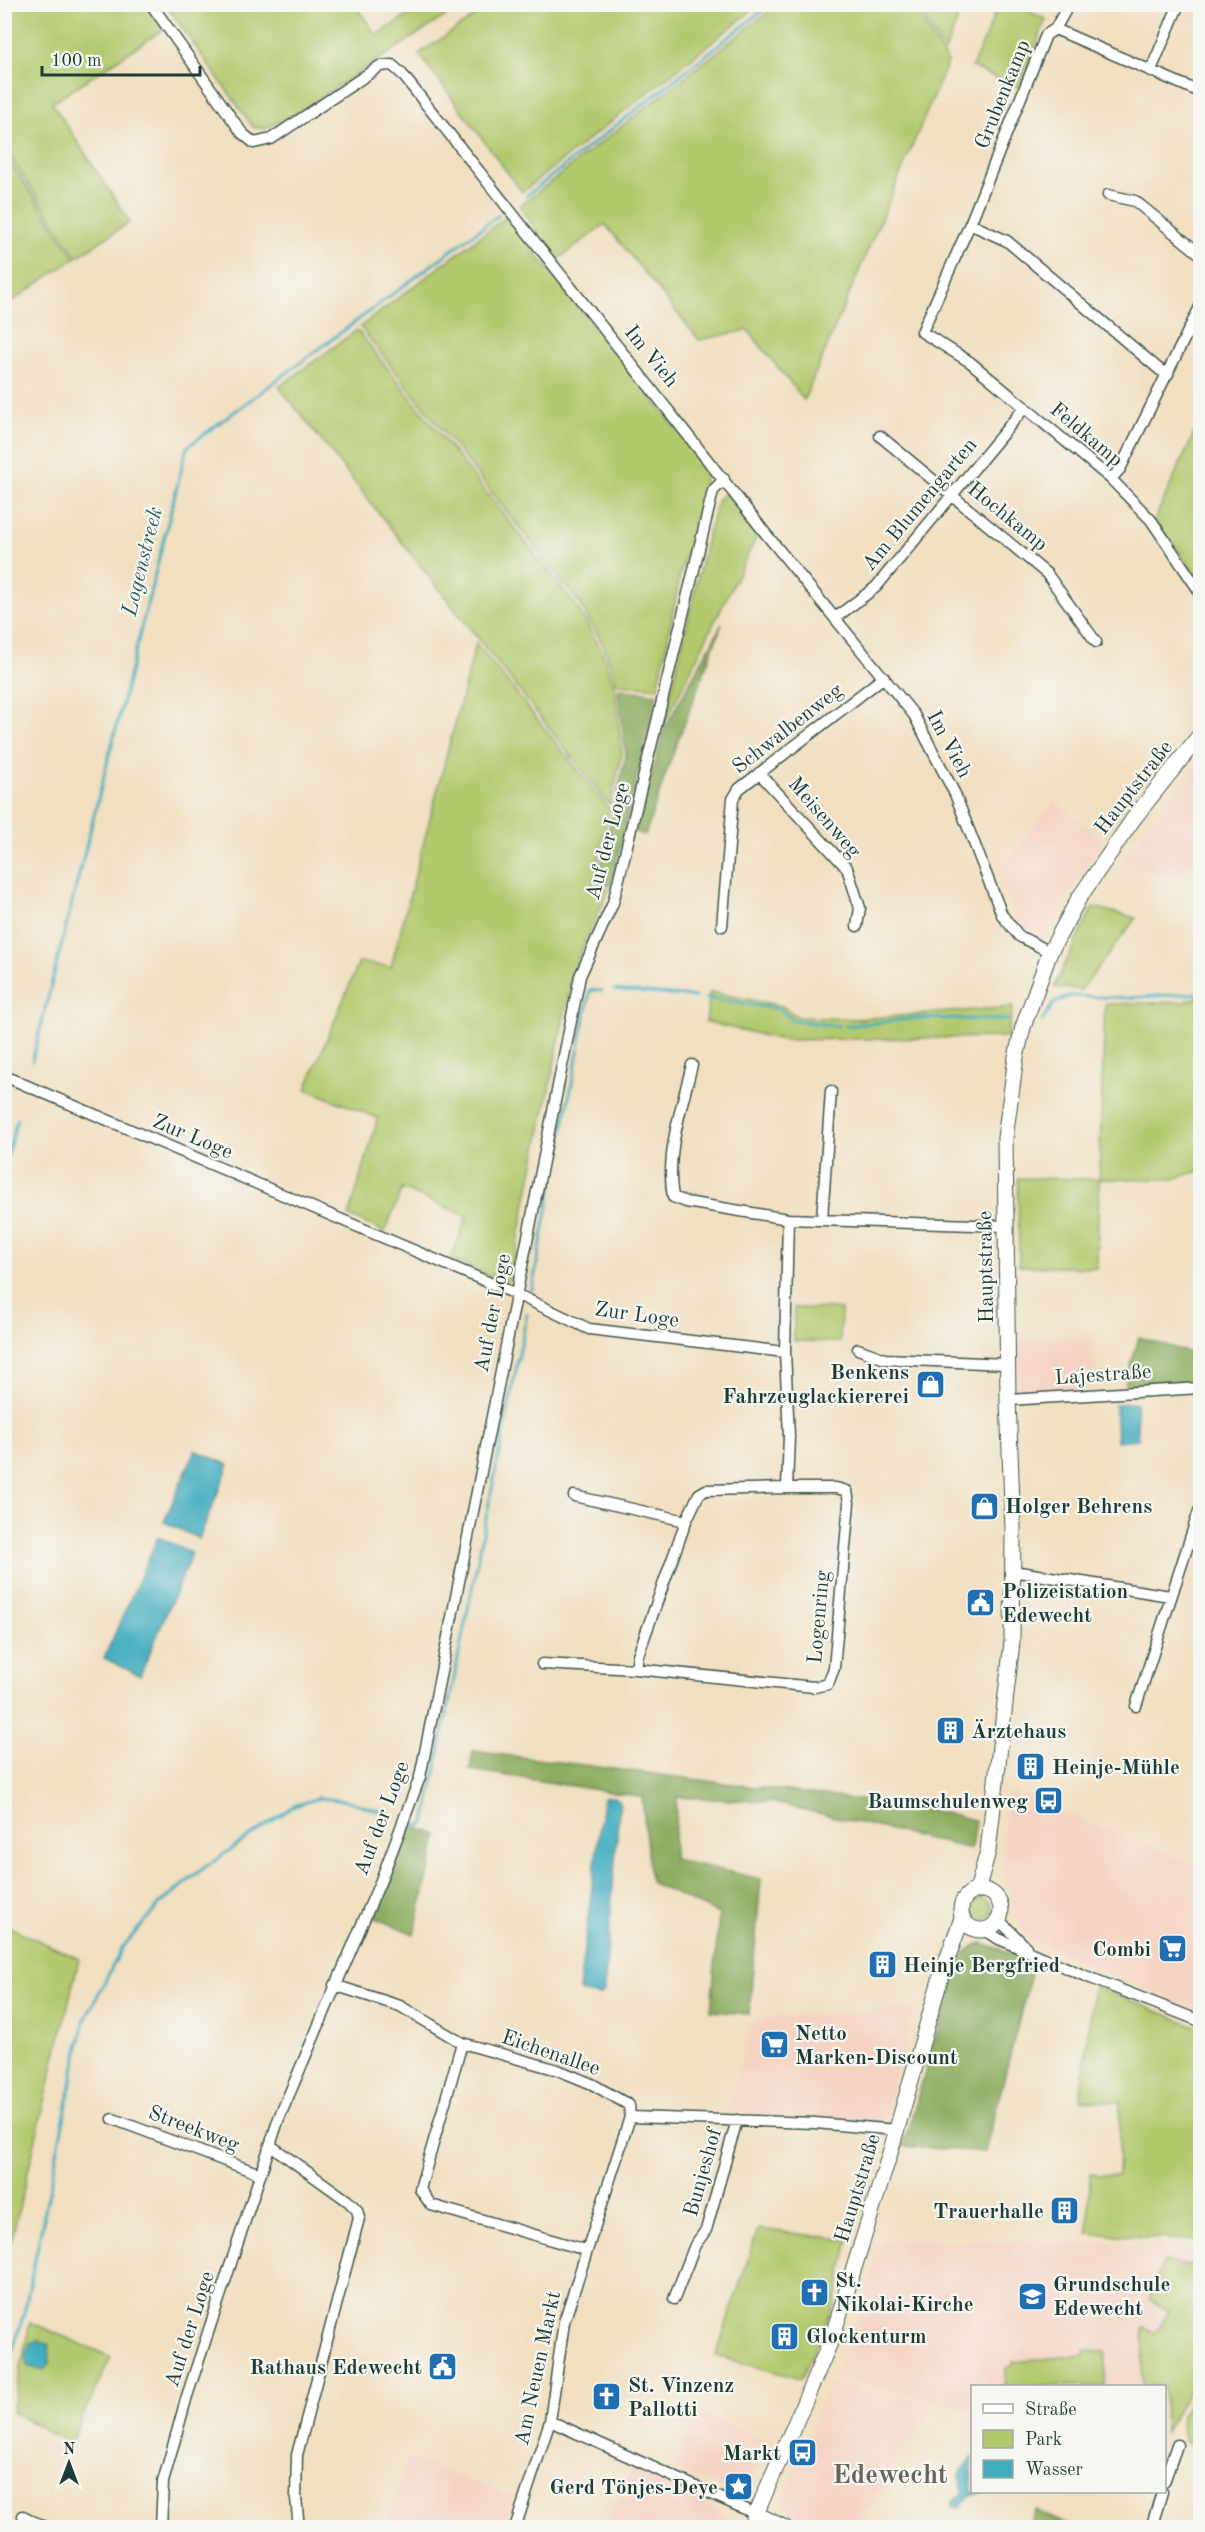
<svg xmlns="http://www.w3.org/2000/svg" width="1205" height="2532" viewBox="0 0 1205 2532" font-family="'Old Standard TT',serif">
	<style>
		.built { fill: #f5d3c2 }
		.green { fill: #b2c96d; stroke: #688350; stroke-width: 1.5 }
		.forest { fill: #8dad60; stroke: #56754a; stroke-width: 1.5 }
		.water { fill: #40acbe; stroke: #307479; stroke-width: 1.5 }
		.lines { fill: none; stroke-linecap: round; stroke-linejoin: round }
		.stream { stroke: #40acbe; stroke-width: 3 }
		.street-casing { stroke: #3e5549; stroke-width: 13 }
		.secondary-casing { stroke: #3e5549; stroke-width: 17 }
		.street { stroke: #fff; stroke-width: 10 }
		.secondary { stroke: #fff; stroke-width: 15 }
		.labels { text-anchor: middle; stroke-width: 4.5; stroke-linejoin: round; paint-order: stroke }
		.street-label { font-size: 21px; fill: #1f3d34; stroke: #f6f6f2 }
		.poi-label { font-size: 21px; font-weight: bold; fill: #1f3d34; stroke: #f6f6f2; text-anchor: start }
		.water-label { font-size: 22px; font-style: italic; fill: #295e5d; stroke: #f6f6f2 }
		.district-label { font-size: 27px; font-weight: bold; fill: #66645c; stroke: #f6f6f2 }
	</style>
	<rect width="100%" height="100%" fill="#f6f6f2"/>
	<filter id="ink" filterUnits="userSpaceOnUse"><feTurbulence type="fractalNoise" baseFrequency=".0167" numOctaves="2"/><feDisplacementMap in="SourceGraphic" scale="12" xChannelSelector="R" yChannelSelector="G"/><feConvolveMatrix kernelMatrix="1 2 1 2 8 2 1 2 1" color-interpolation-filters="sRGB"/></filter>
	<filter id="wash" filterUnits="userSpaceOnUse"><feTurbulence type="fractalNoise" baseFrequency=".008" numOctaves="4" result="noise"/><feDisplacementMap in="SourceGraphic" scale="24" xChannelSelector="R" yChannelSelector="G"/><feGaussianBlur stdDeviation="1.35" result="paint"/><feColorMatrix in="noise" values="0 0 0 0 0 0 0 0 0 0 0 0 0 0 0 0 0 1.4 0 .05"/><feComposite in="paint" operator="in"/></filter>
	<g filter="url(#wash)">
		<rect width="100%" height="100%" fill="#f1dfc0"/>
		<path class="built" d="M1200,758V852L1179,877L1120,864Z
			M1054,801L1103,839L1044,936L1032,935L1017,923L999,872Z
			M1094,1336L1095,1387L1018,1391V1340Z
			M1010,1791L1200,1866V2011L1032,1941L1020,1927L1009,1888L1003,1879L1004,1825Z
			M915,2009L882,2125L727,2112L752,2019Z
			M882,2239L1104,2242L1200,2250V2371L1165,2432L1164,2386H972V2409L833,2378L849,2343Z
			M829,2383L932,2404L859,2527H818L789,2511L782,2503Z
			M698,2413L770,2442L753,2477L724,2489L673,2468Z
			M407,2457L516,2497L505,2527H387Z
			M631,2468L736,2521L733,2527H590L594,2518L610,2522Z"/>
		<path class="green" d="M4,5H145L164,29L52,103L130,222L77,257L5,149Z
			M166,5H355L376,35L426,5H447L450,13L297,113L264,129L253,127Z
			M491,5V4L759,5L522,192L419,54Z
			M777,5H912L948,62L804,400L748,330L699,340L605,224L556,261L520,206Z
			M915,5H963L945,51Z
			M999,5H1014L1046,19L1019,88L972,67Z
			M4,153L75,258L5,306H4Z
			M506,217L708,467L680,576L658,688L617,684L605,648L580,604L360,327Z
			M357,330L577,607L602,651L615,688L622,754L610,805L279,387Z
			M1200,421V583L1179,551L1154,521Z
			M726,493L757,536L663,726L708,534L718,499Z
			M476,643L609,809L593,884L609,890L574,967L511,1276L506,1282L451,1260L467,1216L402,1189L385,1232L349,1216L378,1118L306,1089L359,962L391,967Z
			M1093,907L1136,918L1081,990L1054,987Z
			M710,992L782,1006L798,1017L858,1019L1013,1007L1007,1037L783,1040L706,1022Z
			M1200,997V1171L1173,1179H1099L1097,1268L1019,1266L1018,1178L1099,1179L1105,1004L1182,1002Z
			M794,1308L841,1309L840,1342L794,1341Z
			M970 1910a11 11 0 1 1 22 0a11 11 0 1 1-22 0Z
			M5,1925L79,1959L5,2267Z
			M1094,1986L1200,2028V2241L1088,2233L1090,2174L1118,2176L1120,2102L1080,2100Z
			M758,2229L849,2240L835,2304L801,2379L716,2356Z
			M1163,2262L1200,2267V2371L1165,2432L1164,2386H1142L1143,2327L1156,2333L1169,2311L1149,2299Z
			M30,2322L111,2357L70,2443L12,2412Z
			M1085,2351L1106,2352L1105,2386H1004L1006,2368L1013,2366V2362L1083,2355Z
			M1200,2385V2451L1184,2441L1181,2416Z"/>
		<path class="forest" d="M722,624L668,767L645,835L635,832L664,730Z
			M618,689L657,694L611,886L597,881L626,755Z
			M1139,1337L1200,1356V1385L1124,1389Z
			M473,1751L921,1808L975,1820L971,1849L771,1802L677,1797L673,1859L761,1879L749,2014L711,2011L719,1914L650,1882L642,1797L470,1770Z
			M411,1826L438,1835L414,1934L373,1917Z
			M983,1943L1034,1962L985,2152L903,2146L956,1969C962,1958 968,1945 983,1943Z
			M1035,2510L1071,2527H1028Z"/>
		<path class="water" d="M1136,1403L1138,1439L1117,1441L1115,1404Z
			M195,1450L229,1465L199,1539L164,1522Z
			M158,1537L192,1553L140,1676L104,1658Z
			M606,1797H615L620,1801L604,1992L599,1996L581,1992L579,1989L603,1800Z
			M39,2340L49,2344L50,2363L43,2371L27,2366L26,2354L30,2343Z
			M972,2458V2492H982L968,2497L960,2508L953,2507V2500L962,2493L961,2472Z"/>
		<g class="lines">
			<path class="stream" d="M526,196L771,4
				M614,990L695,997
				M706,998L780,1009L792,1020L838,1026
				M1042,1021L1053,1004L1069,996L1127,998L1200,993
				M846,1026L918,1018L1008,1020
				M32,1061L187,447L499,215
				M4,1168L17,1119
				M531,1294L590,990L602,991
				M412,1823L421,1826L425,1823L527,1314
				M4,2379L24,2313L84,2022L122,1948L159,1905L201,1870L294,1806L319,1798L348,1801L392,1815"/>
		</g>
	</g>
	<g filter="url(#ink)">
		<g class="lines">
			<defs>
				<path id="street" d="M151,4L242,133L254,143L271,139L380,66L392,65L402,74L766,534L914,715L955,794L1002,915L1019,936L1050,952
					M1055,29L1069,4
					M1151,70L1179,4
					M1200,92L1055,29L1046,35L970,224L922,332L970,362L1111,479L1151,520L1200,592
					M1108,195L1135,201L1200,254
					M970,224L1007,241L1160,370L1168,374
					M880,436L1047,574L1096,642
					M1111,479L1120,469L1200,307
					M835,618L876,587L1025,407
					M759,773L847,868L860,908L857,926
					M722,926L733,799L739,789L884,677
					M692,1065C682,1106 665,1155 673,1197L686,1202L788,1219
					M4,1076L516,1294L589,1329L785,1352
					M822,1219L831,1091
					M858,1349L885,1359L1007,1364
					M1008,1400L1200,1388
					M787,1488H836L847,1491L849,1503L834,1668L828,1684L814,1687L636,1669L638,1655L686,1521L699,1494L706,1490Z
					M787,1488L789,1436L785,1352L788,1219L1005,1226
					M574,1496L686,1521
					M1013,1571L1170,1596
					M542,1664L636,1669
					M1136,1706L1199,1511
					M998,1919L1026,1947
					M985,1930L999,1939L1083,1975L1200,2021
					M334,1985L400,2006L462,2043L558,2070L592,2084L629,2105L630,2117L815,2123L897,2130
					M462,2043L420,2189L431,2205L586,2250
					M113,2119L260,2174
					M270,2145L348,2201L357,2210L359,2218L297,2455L296,2498L299,2528
					M674,2299L695,2245L706,2230L737,2120
					M550,2421L756,2514
					M1164,2482L1177,2445
					M23,2516L46,2528
					M161,2528L163,2482L187,2396L279,2118L381,1880L420,1777L580,976L613,903L713,491L724,479
					M515,2528L550,2421L564,2322L630,2117
					M1151,2528L1162,2492"/>
				<path id="secondary" d="M961 1910a20 20 0 1 1 40 0a20 20 0 1 1-40 0Z
					M977,1891L988,1851L1012,1642L1013,1529L1008,1400L1005,1138L1016,1057L1023,1027L1050,952L1079,898L1134,818L1200,735
					M756,2514L785,2528
					M750,2528L832,2338L890,2153L942,1973L962,1918"/>
			</defs>
			<use href="#street" class="street-casing"/>
			<use href="#secondary" class="secondary-casing"/>
			<use href="#street" class="street"/>
			<use href="#secondary" class="secondary"/>
		</g>
	</g>
	<defs>
		<symbol id="shop-square" viewBox="-11 -11 22 22"><rect x="-9" y="-9" width="18" height="18" rx="4" fill="#1f6fb2" stroke="#f6f6f2"/><path d="M-5-2.5h2.3a2.7 3.5 0 0 1 5.4 0H5L5.5 6h-11ZM-1.5-2.5h3a1.5 2.3 0 0 0-3 0Z" fill="#fff"/></symbol>
		<symbol id="civic-square" viewBox="-11 -11 22 22"><rect x="-9" y="-9" width="18" height="18" rx="4" fill="#1f6fb2" stroke="#f6f6f2"/><path d="M-.6-6.5H3V-4.5H.6V-3L4-1V1h2V6H-6V1h2V-1L-.6-3ZM-1.2 2.5V6h2.4V2.5Z" fill="#fff"/></symbol>
		<symbol id="building-square" viewBox="-11 -11 22 22"><rect x="-9" y="-9" width="18" height="18" rx="4" fill="#1f6fb2" stroke="#f6f6f2"/><path d="M-4-6H4V6H1V3H-1V6H-4ZM-2.5-4.3h1.7v1.8h-1.7ZM.8-4.3h1.7v1.8H.8ZM-2.5-1h1.7V.8h-1.7ZM.8-1h1.7V.8H.8Z" fill="#fff"/></symbol>
		<symbol id="bus-square" viewBox="-11 -11 22 22"><rect x="-9" y="-9" width="18" height="18" rx="4" fill="#1f6fb2" stroke="#f6f6f2"/><path d="M-5-6H5V4H4V6H2V4H-2V6H-4V4H-5ZM-3.5-4V0h7V-4ZM-3.5 1.2v1.5H-2V1.2ZM2 1.2v1.5H3.5V1.2Z" fill="#fff"/></symbol>
		<symbol id="supermarket-square" viewBox="-11 -11 22 22"><rect x="-9" y="-9" width="18" height="18" rx="4" fill="#1f6fb2" stroke="#f6f6f2"/><path d="M-6-5.5h2.5l.6 2H6L4.5 2H-2.5L-4.4-4H-6ZM-1.5 3.2a1.3 1.3 0 1 0 .1 0ZM3 3.2a1.3 1.3 0 1 0 .1 0Z" fill="#fff"/></symbol>
		<symbol id="church-square" viewBox="-11 -11 22 22"><rect x="-9" y="-9" width="18" height="18" rx="4" fill="#1f6fb2" stroke="#f6f6f2"/><path d="M-1.2-6h2.4v3.5h3.3v2.4h-3.3V6h-2.4V-.1h-3.3v-2.4h3.3Z" fill="#fff"/></symbol>
		<symbol id="school-square" viewBox="-11 -11 22 22"><rect x="-9" y="-9" width="18" height="18" rx="4" fill="#1f6fb2" stroke="#f6f6f2"/><path d="M0-5L7-2L0 1L-7-2ZM-4 1L0 2.5L4 1V4Q0 6-4 4Z" fill="#fff"/></symbol>
		<symbol id="sight-square" viewBox="-11 -11 22 22"><rect x="-9" y="-9" width="18" height="18" rx="4" fill="#1f6fb2" stroke="#f6f6f2"/><path d="M0-6L1.8-2.2L6-1.7L2.9 1.2L3.7 5.4L0 3.3L-3.7 5.4L-2.9 1.2L-6-1.7L-1.8-2.2Z" fill="#fff"/></symbol>
	</defs>
	<g fill-rule="evenodd">
		<use href="#shop-square" x="914" y="1368" width="33" height="33"/>
		<use href="#shop-square" x="968" y="1490" width="33" height="33"/>
		<use href="#civic-square" x="964" y="1586" width="33" height="33"/>
		<use href="#building-square" x="934" y="1714" width="33" height="33"/>
		<use href="#building-square" x="1014" y="1750" width="33" height="33"/>
		<use href="#bus-square" x="1032" y="1784" width="33" height="33"/>
		<use href="#supermarket-square" x="1156" y="1932" width="33" height="33"/>
		<use href="#building-square" x="866" y="1948" width="33" height="33"/>
		<use href="#supermarket-square" x="758" y="2028" width="33" height="33"/>
		<use href="#building-square" x="1048" y="2194" width="33" height="33"/>
		<use href="#church-square" x="798" y="2276" width="33" height="33"/>
		<use href="#school-square" x="1016" y="2280" width="33" height="33"/>
		<use href="#building-square" x="768" y="2320" width="33" height="33"/>
		<use href="#civic-square" x="426" y="2350" width="33" height="33"/>
		<use href="#church-square" x="590" y="2380" width="33" height="33"/>
		<use href="#bus-square" x="786" y="2436" width="33" height="33"/>
		<use href="#sight-square" x="722" y="2470" width="33" height="33"/>
	</g>
	<g class="labels">
		<g class="street-label">
			<text transform="translate(1002 94) rotate(-68)" y="7">Grubenkamp</text>
			<text transform="translate(652 356) rotate(51)" y="7">Im Vieh</text>
			<text transform="translate(1087 434) rotate(40)" y="7">Feldkamp</text>
			<text transform="translate(919 504) rotate(-50)" y="7">Am Blumengarten</text>
			<text transform="translate(1008 516) rotate(39)" y="7">Hochkamp</text>
			<text transform="translate(787 728) rotate(-38)" y="7">Schwalbenweg</text>
			<text transform="translate(950 744) rotate(62)" y="7">Im Vieh</text>
			<text transform="translate(1133 787) rotate(-52)" y="7">Hauptstraße</text>
			<text transform="translate(825 817) rotate(49)" y="7">Meisenweg</text>
			<text transform="translate(607 841) rotate(-75)" y="7">Auf der Loge</text>
			<text transform="translate(193 1136) rotate(23)" y="7">Zur Loge</text>
			<text transform="translate(985 1267) rotate(-91)" y="7">Hauptstraße</text>
			<text transform="translate(492 1313) rotate(-79)" y="7">Auf der Loge</text>
			<text transform="translate(637 1314) rotate(8)" y="7">Zur Loge</text>
			<text transform="translate(1103 1374) rotate(-4)" y="7">Lajestraße</text>
			<text transform="translate(818 1617) rotate(-85)" y="7">Logenring</text>
			<text transform="translate(381 1818) rotate(-69)" y="7">Auf der Loge</text>
			<text transform="translate(551 2052) rotate(19)" y="7">Eichenallee</text>
			<text transform="translate(194 2128) rotate(21)" y="7">Streekweg</text>
			<text transform="translate(702 2172) rotate(-74)" y="7">Bunjeshof</text>
			<text transform="translate(857 2188) rotate(-73)" y="7">Hauptstraße</text>
			<text transform="translate(189 2329) rotate(-72)" y="7">Auf der Loge</text>
			<text transform="translate(537 2368) rotate(-78)" y="7">Am Neuen Markt</text>
		</g>
		<g class="poi-label">
			<text x="909" y="1379" text-anchor="end">Benkens<tspan x="909" dy="24">Fahrzeuglackiererei</tspan></text>
			<text x="1005" y="1513">Holger Behrens</text>
			<text x="1002" y="1598">Polizeistation<tspan x="1002" dy="24">Edewecht</tspan></text>
			<text x="971" y="1738">Ärztehaus</text>
			<text x="1052" y="1774">Heinje-Mühle</text>
			<text x="1028" y="1808" text-anchor="end">Baumschulenweg</text>
			<text x="1151" y="1956" text-anchor="end">Combi</text>
			<text x="903" y="1972">Heinje Bergfried</text>
			<text x="795" y="2040">Netto<tspan x="795" dy="24">Marken-Discount</tspan></text>
			<text x="1044" y="2218" text-anchor="end">Trauerhalle</text>
			<text x="835" y="2287">St.<tspan x="835" dy="24">Nikolai-Kirche</tspan></text>
			<text x="1053" y="2291">Grundschule<tspan x="1053" dy="24">Edewecht</tspan></text>
			<text x="806" y="2343">Glockenturm</text>
			<text x="422" y="2374" text-anchor="end">Rathaus Edewecht</text>
			<text x="628" y="2392">St. Vinzenz<tspan x="628" dy="24">Pallotti</tspan></text>
			<text x="781" y="2460" text-anchor="end">Markt</text>
			<text x="718" y="2494" text-anchor="end">Gerd Tönjes-Deye</text>
		</g>
		<g class="water-label">
			<text transform="translate(141 561) rotate(-76)" y="8">Logenstreek</text>
		</g>
		<g class="district-label">
			<text x="890" y="2483">Edewecht</text>
		</g>
	</g>
	<rect width="1205" height="2532" fill="none" stroke="#f6f6f2" stroke-width="24"/>
	<rect x="971" y="2385" width="195" height="108" fill="#f6f6f2" stroke="#a0aca6" stroke-width="1.5"/>
	<rect x="983" y="2404" width="30" height="9" fill="#ffffff" stroke="#a0aca6" stroke-width="1.5"/>
	<text x="1025" y="2415" font-size="18" fill="#1f3d34">Straße</text>
	<rect x="983" y="2430" width="30" height="18" fill="#b2c96d" stroke="#a0aca6" stroke-width="1.5"/>
	<text x="1025" y="2445" font-size="18" fill="#1f3d34">Park</text>
	<rect x="983" y="2460" width="30" height="18" fill="#40acbe" stroke="#a0aca6" stroke-width="1.5"/>
	<text x="1025" y="2475" font-size="18" fill="#1f3d34">Wasser</text>
	<g transform="translate(69 2463)" stroke="#f6f6f2" stroke-width="4.5" paint-order="stroke">
	<path d="M0-4.5L10 22L0 15L-10 22Z" fill="#1f3d34"/>
	<text y="-9" font-size="16" font-weight="bold" text-anchor="middle" fill="#1f3d34">N</text>
	</g>
	<path d="M42 66v9h158v-9" fill="none" stroke="#1f3d34" stroke-width="3"/>
	<text x="51" y="66" font-size="18" fill="#1f3d34" stroke="#f6f6f2" stroke-width="4.5" paint-order="stroke">100 m</text>
</svg>
